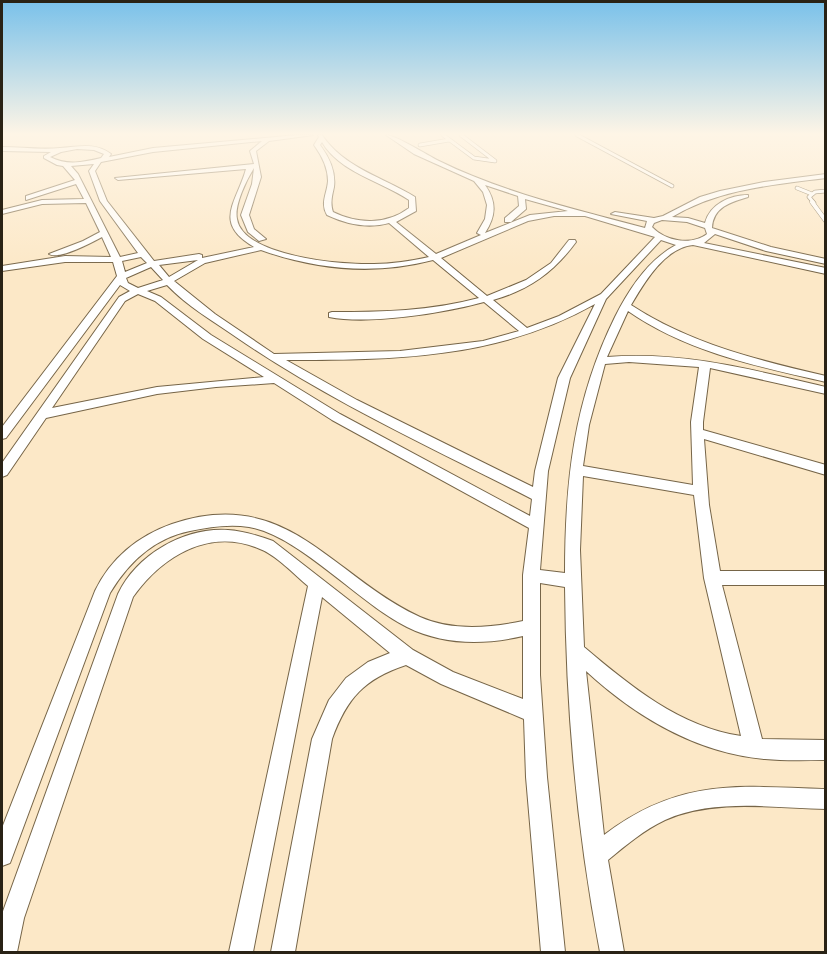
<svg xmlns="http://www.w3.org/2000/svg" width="827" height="954" viewBox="0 0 827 954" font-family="Raleway,sans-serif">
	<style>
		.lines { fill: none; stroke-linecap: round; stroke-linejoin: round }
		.service-far1-casing { stroke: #766548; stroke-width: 4.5 }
		.service-casing { stroke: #766548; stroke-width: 5 }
		.minor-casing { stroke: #766548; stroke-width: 2 }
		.service-far1 { stroke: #fff; stroke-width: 3 }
		.service { stroke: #fff; stroke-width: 4 }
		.minor { fill: #fff; fill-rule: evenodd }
	</style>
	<rect width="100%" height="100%" fill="#fce8c7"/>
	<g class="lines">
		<defs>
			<path id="service-far1" d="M443,135L474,158L495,161L461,135
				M577,135L672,186
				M420,145L449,140
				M797,188L812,194
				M814,203L809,197L815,192L826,191"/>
			<path id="service" d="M812,202L826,221"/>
			<path id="minor" d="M297,135H313L269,141L256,151L261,177L249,215L254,229L266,239L259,241L248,232L241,215L252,184L254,168C247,179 234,205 237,219C243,257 344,265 374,264C392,264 411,261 429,257L389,223C368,229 346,224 327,215C320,203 327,194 328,181C328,168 322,156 314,145L319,137L318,135H322C344,168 383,177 415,197L416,211L396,222L436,254L481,235L477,233L485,219L487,205L483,192L474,181L414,154L386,135C396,135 427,155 439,161C504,193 575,209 645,228L647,221L611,214L615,212L654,218L663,216L700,197L720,191L764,182L826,174V178C772,185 719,189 672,217L688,218L705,223C710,204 730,195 748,195V197C731,202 713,207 712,228L771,247L826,259V264L766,251L715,234L704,243L826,268V274L693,245C664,248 644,283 631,305C691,344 757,360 826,376V382C756,366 687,352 628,311L607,357C683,351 753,370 826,387V394L710,368L703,422V430L826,465V475L704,439L709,505L720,571H826V585H722L762,739L826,740V760C806,760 785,761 765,759C697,753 636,717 586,671L604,835C679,778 737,786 826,789V809C774,808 714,798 665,820C644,830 626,845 608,860L624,952H600C577,833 566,709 565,587L540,583V675L547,777L565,952H541L526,777L524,719L441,684L406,665C364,679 347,698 332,739L295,952H271L312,739L329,700L346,678L368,662L390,653L322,597L253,952H229L308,586C295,575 276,555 260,549C210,527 162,556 133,597L24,918L17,952H2V914L118,594C137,554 185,527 228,530C244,531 259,536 273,541L413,650L453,672L523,699V636C484,645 443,645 407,627C357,602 300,536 249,527C229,524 210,527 190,531C154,538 128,563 110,593L13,855L10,863L2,866V828L95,591C111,558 138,536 172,524C287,485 330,575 420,617C451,631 490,628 523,621V575L529,528L332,420L274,383L216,387L157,394L46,418L7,475L2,477V463L119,297L130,291L120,285L6,438L2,439V427L117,276L113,262H65L2,271V266L65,256L111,257L102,237C91,243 59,260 49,254L83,241L100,232L86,203L42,204L2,214V210L42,200L84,199L76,184L26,200V196L75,180L63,166L57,165L44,158V156L51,152L2,151V147C21,147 41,150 60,148C78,147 95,142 111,154L109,157L153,148ZM262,141L250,151L254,164L115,178L118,180L246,169C237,202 212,223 254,247L202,258V255L199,254L154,261L107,201L95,171L101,162L153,152ZM322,142C339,172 381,181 409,200V208C387,225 357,224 333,212C330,203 332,196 334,187C336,171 329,157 320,145ZM77,149L94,150L104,154L101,158C84,162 67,166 50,157L61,152ZM94,164L89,171L100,201L138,253L120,257L78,174L71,166ZM485,185L518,196L519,206L505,218V222H511L526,209L525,199L568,211L530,215L485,233C496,216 497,202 485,185ZM585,216L655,237L601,294L559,316L527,328L493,300C529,290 554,272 576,242L575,240H569L551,263L526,280L487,296L441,258L528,221L554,216ZM662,220L687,222L705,228L707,234C691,246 665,241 652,227L654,223ZM661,240L676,245C648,260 629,289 615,317C574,400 565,480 565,573L540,570L548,471L570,378L606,299ZM261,250C317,270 376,275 433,260L479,298C431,311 381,312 332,312L329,313V317C369,325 444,313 484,302L519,331L483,341L400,351L274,354L215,314L174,281L205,263ZM141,257L147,263L125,272L122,261ZM198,260L169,277L159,265ZM151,267L163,280L138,288L128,283L126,278ZM167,285C187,306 213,321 236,337C329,401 432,448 532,499L530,516L340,414L211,335L161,297L147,291ZM138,294L155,301L203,339L264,377L157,387L52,408L125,301ZM595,304L558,378L535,471L533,487L357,400L286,360C394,360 498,359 595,304ZM629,362L699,367L691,422L693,485L583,466L589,425L605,364ZM583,476L694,495L704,578L741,736C680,727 630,686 584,647L580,550Z"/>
		</defs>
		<use href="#service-far1" class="service-far1-casing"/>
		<use href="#service" class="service-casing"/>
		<use href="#minor" class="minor-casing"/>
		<use href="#service-far1" class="service-far1"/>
		<use href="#service" class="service"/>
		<use href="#minor" class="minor"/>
	</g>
	<linearGradient id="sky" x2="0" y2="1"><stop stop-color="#79c1ea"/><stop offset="0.5" stop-color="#fef5e6"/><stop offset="1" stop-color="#fef5e6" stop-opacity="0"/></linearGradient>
	<rect width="827" height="268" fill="url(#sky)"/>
	<rect width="827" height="954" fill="none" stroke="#292215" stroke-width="6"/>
</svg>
